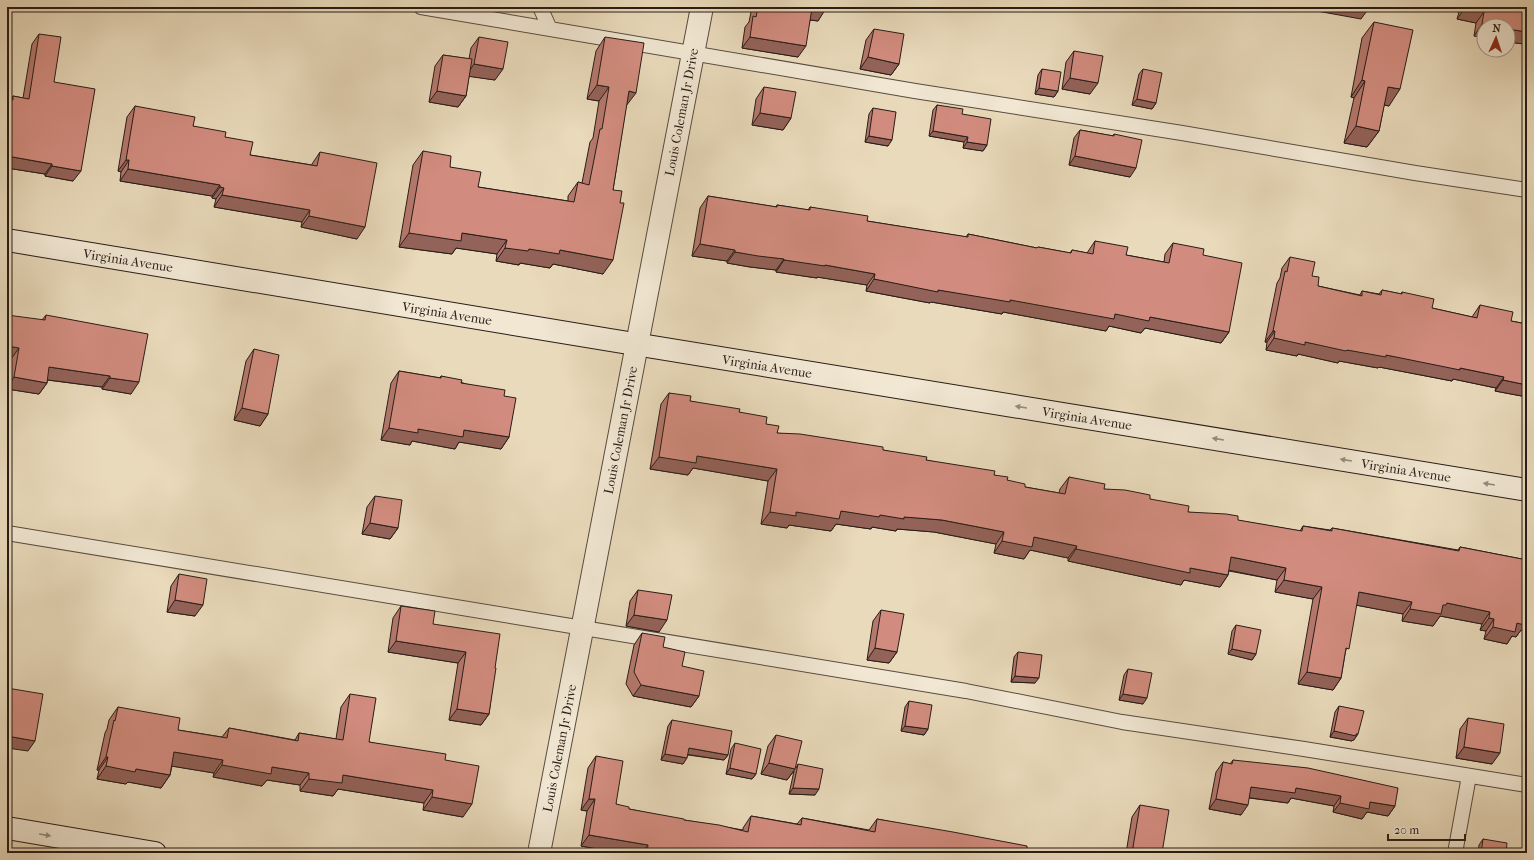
<svg xmlns="http://www.w3.org/2000/svg" width="1534" height="860" viewBox="0 0 1534 860" font-family="'IM FELL French Canon',serif">
	<style>
		.lines { fill: none; stroke-linecap: round; stroke-linejoin: round }
		.lane-casing { stroke: #584c40; stroke-width: 16 }
		.street-casing { stroke: #584c40; stroke-width: 24 }
		.secondary-casing { stroke: #281c17; stroke-width: 24 }
		.lane { stroke: #f1e7d3; stroke-width: 14 }
		.street { stroke: #f1e7d3; stroke-width: 22 }
		.secondary { stroke: #f1e7d3; stroke-width: 22 }
		.wall { fill: #b5786d; stroke: #281c17 }
		.shaded-wall { fill: #936259; stroke: #281c17 }
		.building { fill: #d28c7f; stroke: #281c17 }
		.oneway { fill: #978c7e }
		.labels { text-anchor: middle; stroke-width: 4; stroke-linejoin: round; paint-order: stroke }
		.street-label { font-size: 13px; fill: #281c17; stroke: #f1e7d3 }
	</style>
	<rect width="100%" height="100%" fill="#e9dabb"/>
	<filter id="stains"><feTurbulence type="fractalNoise" baseFrequency=".005" numOctaves="4"/><feColorMatrix values="0 0 0 0 .2 0 0 0 0 .09 0 0 0 0 .02 0 0 0 .5 -.17"/></filter>
	<radialGradient id="worn" r=".72"><stop offset=".6" stop-color="#630" stop-opacity="0"/><stop offset="1" stop-color="#630" stop-opacity=".3"/></radialGradient>
	<g class="lines">
		<defs>
			<path id="lane" d="M421,7L915,91L1182,133L1415,173L1527,190
				M540,7L550,29
				M7,533L966,691L1122,722L1304,749L1527,785
				M1455,853L1469,776"/>
			<path id="street" d="M539,853L702,7"/>
			<path id="secondary" d="M7,240L604,339L1527,490
				M7,828L155,853"/>
		</defs>
		<use href="#lane" class="lane-casing"/>
		<use href="#street" class="street-casing"/>
		<use href="#secondary" class="secondary-casing"/>
		<use href="#lane" class="lane"/>
		<use href="#street" class="street"/>
		<use href="#secondary" class="secondary"/>
	</g>
	<path class="wall" d="M752,7H826L818,21L810,20L798,57L742,48L745,27L749,22Z
		M1441,7H1527V40L1524,44L1508,42V26L1474,36L1476,23L1457,19L1459,12L1441,8Z
		M1374,22L1389,106L1384,105L1379,131L1367,147L1344,143L1354,98L1351,97L1362,38Z
		M874,29L899,64L891,75L860,69L866,40Z
		M39,34L54,82L73,181L45,176V174L7,168V99L11,100L13,96L23,98L32,44Z
		M479,37L495,80L469,76L466,96L458,107L429,102L435,66L443,55L469,59L471,48Z
		M605,37L626,106L613,190L603,274L553,264L550,268L520,263L519,265L496,261L497,254L456,248L452,254L399,247L413,165L423,151L450,167L478,187L568,201V196L578,182L582,183L590,142L593,138L599,101L587,99L596,51Z
		M1074,51L1090,94L1062,89L1066,62Z
		M1042,69L1058,91L1054,97L1035,94L1038,75Z
		M1143,69L1156,103L1152,109L1132,105L1139,74Z
		M764,87L791,118L783,130L752,125L756,99Z
		M937,105L962,114L987,145L983,151L963,148L964,142L929,136L933,110Z
		M135,106L225,137L250,155L312,165V164L320,152L357,239L301,227L302,222L214,207L216,199L212,198V196L120,181L121,172L118,171L127,117Z
		M873,108L888,146L865,142L869,114Z
		M1080,130L1113,136L1114,134L1130,177L1069,165L1074,138Z
		M708,196L776,207L777,205L808,210L810,207L867,221L966,237L968,234L1037,248L1038,247L1070,253L1072,250L1087,253L1095,241L1126,255L1164,262L1165,254L1173,243L1203,255L1229,332L1221,343L1145,328L1141,333L1109,326L1106,331L1003,312L1002,314L931,302L930,303L866,291L867,285L817,277V278L776,272V270L750,267L727,263V261L692,256L700,208Z
		M1290,257L1312,276L1318,286L1360,295L1362,291L1379,294L1382,290L1401,294L1402,292L1432,308L1472,317L1480,305L1511,321L1527,324V397L1495,391L1496,388L1453,379L1452,381L1379,367L1378,368L1339,361L1338,363L1298,354L1297,356L1266,350L1267,342H1265L1277,283L1280,278L1282,268Z
		M46,315L131,394L102,389V387L47,380V383L39,394L7,389V384L11,359H7L42,320Z
		M254,349L268,414L260,426L234,420L246,361Z
		M399,371L440,378L441,376L504,396L509,437L501,449L459,442L455,449L412,441L410,445L381,440L391,383Z
		M669,393L690,401L739,412L766,424L777,433L883,450L926,460L994,475L1025,487L1059,493L1060,489L1069,477L1104,489L1150,499L1188,512L1300,531L1303,526L1330,530L1332,528L1458,550L1460,547L1527,560V631L1521,630L1516,637L1512,636L1507,644L1484,639L1486,631L1480,630L1482,624L1440,616L1433,626L1402,621L1403,614L1356,605L1345,654L1341,678L1333,690L1298,684L1313,599L1275,592L1277,580L1229,571L1228,575L1220,587L1184,580L1181,585L1068,561V558L1030,550L1024,559L994,553L996,544L934,532L897,529L896,531L872,527L871,529L836,524L831,531L789,525L787,528L761,524L768,481L693,468L688,475L650,469L661,404Z
		M375,496L398,528L390,539L362,534L367,507Z
		M179,574L195,616L167,612L171,586Z
		M638,590L659,632L626,626L630,601Z
		M401,606L433,624L495,668L489,714L481,725L449,720L458,663L388,652L393,618Z
		M881,610L897,652L889,663L867,660L873,621Z
		M1236,625L1256,654L1252,660L1228,654L1232,631Z
		M642,633L663,647L699,696L691,707L633,696L626,684L634,645Z
		M1018,652L1035,683L1011,682L1014,657Z
		M1128,669L1143,704L1119,700L1124,675Z
		M350,694L369,742L445,760L463,817L423,810L424,803L338,789L333,796L300,791V785L267,780L262,786L213,777L214,773L172,766L170,775L161,788L128,782L126,784L97,779L99,770H97L105,733L107,729L109,720L118,707L178,730L222,737L229,728L295,740L299,733L336,739L341,707Z
		M909,701L928,729L924,735L901,731L905,707Z
		M1339,706L1354,740H1353L1352,741L1330,737L1335,712Z
		M1468,718L1492,764L1456,758L1460,729Z
		M672,720L728,755L724,760L688,755L683,764L661,760L668,726Z
		M776,735L796,768L798,764L815,795L789,794L794,771L787,780L761,774L768,746Z
		M735,743L756,774L752,779L726,774L731,749Z
		M596,756L616,804L629,809L684,820L743,830V828L751,816L797,824L802,818L869,830L877,819L1051,853H620L581,846L587,811L581,810L588,768Z
		M1233,760L1395,806L1388,816L1367,812L1362,819L1333,812L1334,806L1291,798L1288,803L1249,798L1241,815L1209,809L1216,772L1223,762L1230,764Z
		M1140,805L1162,853H1126L1132,817Z
		M1483,839L1506,853H1478L1479,845Z"/>
	<path class="shaded-wall" d="M1308,7H1364L1369,8L1361,19L1306,9Z
		M1441,7H1462L1459,12L1441,8Z
		M812,8L825,10L818,21L804,19Z
		M1465,8L1484,12L1476,23L1457,19Z
		M1482,24L1491,26H1484V38L1474,36Z
		M1508,29L1527,32V40L1524,44L1508,42Z
		M750,37L806,46L798,57L742,48Z
		M868,57L899,64L891,75L860,69Z
		M474,64L503,69L495,80L466,76Z
		M1070,78L1098,83L1090,94L1062,89Z
		M1362,80L1365,81L1354,98L1351,97Z
		M597,85L609,87L599,101L587,99Z
		M1388,87L1400,89L1389,106L1376,103Z
		M1039,88L1058,91L1054,97L1035,94Z
		M437,91L466,96L458,107L429,102Z
		M629,91L636,93L626,106Z
		M1137,99L1156,103L1152,109L1132,105Z
		M760,113L791,118L783,130L752,125Z
		M1356,126L1379,131L1367,147L1344,143Z
		M933,131L968,137L964,142L929,136Z
		M869,136L892,140L888,146L865,142Z
		M967,142L987,145L983,151L963,148Z
		M7,156L52,164L45,174L7,168Z
		M1075,156L1136,168L1130,177L1069,165Z
		M126,160H129L121,172L118,171Z
		M52,166L81,171L73,181L45,176Z
		M128,169L220,185L212,196L120,181Z
		M220,187L224,188L216,199L212,198Z
		M222,195L310,210L302,222L214,207Z
		M309,216L365,227L357,239L301,227Z
		M409,233H462L507,240L497,254L456,248L452,254L399,247Z
		M700,244L735,250L727,261L692,256Z
		M505,248L560,250L613,260L603,274L553,264L550,268L520,263L519,265L496,261Z
		M735,252L784,259L776,270L750,267L727,263Z
		M784,260L825,265L875,274L867,285L817,277V278L776,272Z
		M874,279L938,290L1115,314L1150,317L1229,332L1221,343L1145,328L1141,333L1109,326L1106,331L1003,312L1002,314L931,302L930,303L866,291Z
		M1273,331H1275L1267,342H1265Z
		M1274,338L1305,342L1347,350L1386,355L1460,368L1504,377L1496,388L1453,379L1452,381L1379,367L1378,368L1339,361L1338,363L1298,354L1297,356L1266,350Z
		M7,346L19,348L11,359H7Z
		M49,367L110,376L102,387L41,379Z
		M14,377L47,383L39,394L7,389V388Z
		M110,378L139,382L131,394L102,389Z
		M1503,380L1527,385V397L1495,391Z
		M242,408L268,414L260,426L234,420Z
		M389,428L464,430L509,437L501,449L459,442L455,449L412,441L410,445L381,440Z
		M697,456L777,469L768,481L693,468L688,475L650,469L659,457Z
		M841,511L942,520L1004,532L996,544L934,532L897,529L896,531L872,527L871,529L836,524L831,531L789,525L787,528L761,524L770,512H796Z
		M370,523L398,528L390,539L362,534Z
		M1034,537L1077,546L1068,558L1030,550L1024,559L994,553L1002,541Z
		M1076,549L1190,568L1228,575L1220,587L1184,580L1181,585L1068,561Z
		M1231,557L1286,568L1277,580L1223,569Z
		M1284,580L1322,587L1313,599L1275,592Z
		M1359,592L1412,602L1403,614L1350,604Z
		M175,600L203,605L195,616L167,612Z
		M1447,603L1490,612L1482,624L1440,616L1433,626L1402,621L1410,609Z
		M634,615L667,620L659,632L626,626Z
		M1526,617H1527V631L1521,630L1516,637L1512,636L1507,644L1484,639L1493,627L1517,623Z
		M1489,618L1494,619L1486,631L1480,630Z
		M396,641L466,652L458,663L388,652Z
		M875,648L897,652L889,663L867,660Z
		M1232,649L1256,654L1252,660L1228,654Z
		M1307,672L1341,678L1333,690L1298,684Z
		M1015,676L1039,678L1035,683L1011,682Z
		M641,685L699,696L691,707L633,696Z
		M1123,694L1147,698L1143,704L1119,700Z
		M457,709L489,714L481,725L449,720Z
		M905,726L928,729L924,735L901,731Z
		M1334,731L1358,734L1354,740H1353L1352,741L1330,737Z
		M7,736L35,741L28,751L7,748Z
		M1464,747L1500,753L1492,764L1456,758Z
		M689,748L728,755L724,760L685,754Z
		M174,752L223,760L214,773L165,765Z
		M665,754L687,758L683,764L661,760Z
		M106,757H108L99,770H97Z
		M769,763L795,769L787,780L761,774Z
		M222,765L272,767L309,773L300,785L267,780L262,786L213,777Z
		M106,766L136,769L170,775L161,788L128,782L126,784L97,779Z
		M730,768L756,774L752,779L726,774Z
		M343,775L433,790L424,803L338,789L333,796L300,791L309,779Z
		M1251,787L1296,788L1341,796L1334,806L1291,798L1288,803L1244,797Z
		M793,788L819,789L815,795L789,794Z
		M432,797L472,804L463,817L423,810Z
		M589,799H595L587,811L581,810Z
		M1216,799L1248,805L1241,815L1209,809Z
		M1370,802L1395,806L1388,816L1367,812L1362,819L1333,812L1340,803Z
		M589,835L648,845L642,853H620L581,846Z"/>
	<path class="building" d="M758,7H826L825,10L812,8L806,46L750,37L753,16L756,17Z
		M1465,7H1527V32L1508,29V26H1491L1482,24L1484,12L1465,8Z
		M1374,22L1413,30L1400,89L1388,87L1379,131L1356,126L1365,81L1362,80Z
		M874,29L904,34L899,64L868,57Z
		M39,34L61,37L54,82L95,89L81,171L52,166V164L7,156V99L13,100V96L29,99Z
		M479,37L508,42L503,69L474,64Z
		M605,37L644,43L636,93L629,91L613,190L622,191L620,203H624L613,260L560,250L559,254L529,249L528,251L505,248L507,240L462,233L461,241L409,233L423,151L451,156L450,167L481,172L478,187L574,202L578,182L589,185L600,129H602L609,87L597,85Z
		M1074,51L1103,56L1098,83L1070,78Z
		M443,55L472,59L466,96L437,91Z
		M1042,69L1061,72L1058,91L1039,88Z
		M1143,69L1162,73L1156,103L1137,99Z
		M764,87L796,92L791,118L760,113Z
		M937,105L963,109L962,114L991,119L987,145L967,142L968,137L933,131Z
		M135,106L195,117L193,126L226,132L225,137L253,142L250,155L317,166L320,152L377,163L365,227L309,216L310,210L222,195L224,188L220,187V185L128,169L129,160H126Z
		M873,108L896,112L892,140L869,136Z
		M1080,130L1114,136V134L1142,140L1136,168L1075,156Z
		M708,196L777,207V205L810,210V207L868,216L867,221L968,237V234L1037,248L1038,247L1071,253L1072,250L1093,254L1095,241L1128,247L1126,255L1169,263L1173,243L1204,249L1203,255L1242,263L1229,332L1150,317L1149,321L1115,314L1114,319L1010,300V302L938,290V292L874,279L875,274L825,265V266L784,260V259L758,256L735,252V250L700,244Z
		M1290,257L1315,262L1312,276L1319,277L1318,286L1362,296V291L1381,295L1382,290L1402,294V292L1434,299L1432,308L1477,318L1480,305L1513,312L1511,321L1527,324V385L1503,380L1504,377L1460,368V370L1386,355V357L1347,350L1346,351L1305,342V345L1274,338L1275,331H1273L1285,271L1287,272Z
		M7,315L45,320L46,315L148,334L139,382L110,378V376L49,367L47,383L14,377L19,348L7,346Z
		M254,349L279,355L268,414L242,408Z
		M399,371L441,378V376L462,380L461,383L505,390L504,396L516,398L509,437L464,430L463,437L418,429V433L389,428Z
		M669,393L691,396L690,401L740,409L739,412L767,417L766,424L779,426L777,433L800,434L883,447V450L927,457L926,460L995,471L994,475L1008,477L1007,480L1025,484V487L1065,494L1069,477L1105,484L1104,489L1125,490L1150,495V499L1189,506L1188,512L1226,514L1238,516V520L1302,531L1303,526L1332,531V528L1459,551L1460,547L1527,560V617H1526L1524,625L1517,623L1515,632L1493,627L1494,619L1489,618L1490,612L1447,603L1446,605H1443L1441,614L1410,609L1412,602L1359,592L1349,649L1346,648L1341,678L1307,672L1322,587L1284,580L1286,568L1231,557L1228,575L1190,568V573L1076,549L1077,546L1034,537L1032,547L1002,541L1004,532L942,520L904,517V519L880,515L879,517L841,511L839,519L796,512V516L770,512L777,469L697,456L696,463L659,457Z
		M375,496L402,500L398,528L370,523Z
		M179,574L207,579L203,605L175,600Z
		M638,590L672,595L667,620L634,615Z
		M401,606L435,611L433,624L500,634L495,668H496L489,714L457,709L466,652L396,641Z
		M881,610L904,614L897,652L875,648Z
		M1236,625L1261,630L1256,654L1232,649Z
		M642,633L665,637L663,647L685,652L682,666L704,671L699,696L641,685L634,672Z
		M1018,652L1042,655L1039,678L1015,676Z
		M1128,669L1152,673L1147,698L1123,694Z
		M7,688L43,694L35,741L7,736Z
		M350,694L376,698L369,742L446,754L445,760L479,766L472,804L432,797L433,790L343,775L342,783L309,779V773L272,767L271,774L222,765L223,760L174,752L170,775L136,769L135,772L106,766L108,757H106L114,720L115,721L118,707L180,718L178,730L227,738L229,728L298,741L299,733L343,740Z
		M909,701L932,705L928,729L905,726Z
		M1339,706L1364,711L1358,734H1356V736L1334,731Z
		M1468,718L1504,724L1500,753L1464,747Z
		M672,720L732,731L728,755L689,748L687,758L665,754Z
		M776,735L802,741L795,769L769,763Z
		M735,743L761,749L756,774L730,768Z
		M596,756L623,761L616,804L629,807V809L684,819V820L719,825L748,832L751,816L801,825L802,818L875,832L877,819L953,832L1027,846V849L1051,853H784L775,852V853H647L648,845L589,835L595,799H589Z
		M1233,760L1308,768L1398,788L1395,806L1370,802L1369,809L1340,803L1341,796L1296,788L1295,793L1251,787L1248,805L1216,799L1223,762L1232,764Z
		M798,764L823,769L819,789L793,788Z
		M1140,805L1169,810L1162,853H1132Z
		M1483,839L1507,843L1506,853H1481Z"/>
	<defs><path id="oneway-solid" d="M-6-.8H1V-3.2L6.5 0L1 3.2V.8H-6Z"/></defs>
	<g class="oneway">
		<use href="#oneway-solid" transform="translate(1021 407) rotate(-171)"/>
		<use href="#oneway-solid" transform="translate(1218 439) rotate(-171)"/>
		<use href="#oneway-solid" transform="translate(1346 460) rotate(-171)"/>
		<use href="#oneway-solid" transform="translate(1489 484) rotate(-171)"/>
		<use href="#oneway-solid" transform="translate(45 835) rotate(9)"/>
	</g>
	<g class="labels">
		<g class="street-label">
			<text transform="translate(681 112) rotate(-79)" y="5">Louis Coleman Jr Drive</text>
			<text transform="translate(128 260) rotate(9)" y="5">Virginia Avenue</text>
			<text transform="translate(447 313) rotate(9)" y="5">Virginia Avenue</text>
			<text transform="translate(767 366) rotate(9)" y="5">Virginia Avenue</text>
			<text transform="translate(1087 418) rotate(9)" y="5">Virginia Avenue</text>
			<text transform="translate(620 430) rotate(-79)" y="5">Louis Coleman Jr Drive</text>
			<text transform="translate(1406 470) rotate(9)" y="5">Virginia Avenue</text>
			<text transform="translate(559 748) rotate(-79)" y="5">Louis Coleman Jr Drive</text>
		</g>
	</g>
	<rect width="1534" height="860" fill="none" stroke="#e9dabb" stroke-width="24"/>
	<rect x="8" y="8" width="1518" height="844" fill="none" stroke="#281c17" stroke-width="2"/>
	<rect x="12" y="12" width="1510" height="836" fill="none" stroke="#281c17"/>
	<g transform="translate(1496 38) rotate(3)"><circle r="19" fill="#f1e7d3" stroke="#a19688"/>
	<path d="M0-3L7 15L0 10L-7 15Z" fill="#8f2418"/>
	<text y="-6" font-size="11" font-weight="bold" text-anchor="middle" fill="#281c17">N</text>
	</g>
	<path d="M1388 834v6h77v-6" fill="none" stroke="#281c17" stroke-width="2"/>
	<text x="1394" y="834" font-size="12" fill="#281c17" stroke="#f1e7d3" stroke-width="3" paint-order="stroke">20 m</text>
	<rect width="100%" height="100%" filter="url(#stains)"/>
	<rect width="100%" height="100%" fill="url(#worn)"/>
</svg>
